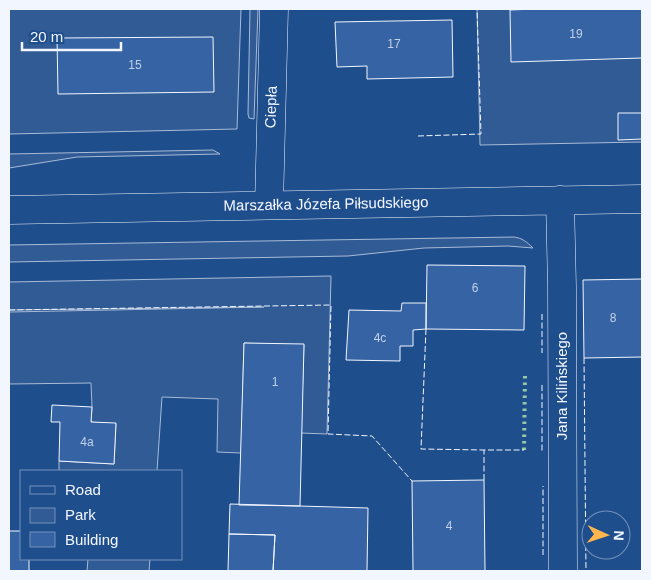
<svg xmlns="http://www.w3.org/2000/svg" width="651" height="580" viewBox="0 0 651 580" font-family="Helvetica,sans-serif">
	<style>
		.green { fill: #305b95; stroke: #a8bbd7 }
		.building { fill: #3563a3; stroke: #f2f6ff }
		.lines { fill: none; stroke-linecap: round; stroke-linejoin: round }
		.minor-casing { stroke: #f2f6ff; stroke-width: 29 }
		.minor { stroke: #1f4e8c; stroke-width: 28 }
		.hedge { stroke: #97c8a6; stroke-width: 4; stroke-dasharray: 2.5 4; stroke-linecap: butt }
		.fence { stroke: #f2f6ff; stroke-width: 1; stroke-dasharray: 6 2.5; stroke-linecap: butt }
		.labels { text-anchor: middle; stroke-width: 4; stroke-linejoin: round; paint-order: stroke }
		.number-label { font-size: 12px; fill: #c3d1e8 }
		.street-label { font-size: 15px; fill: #f2f6ff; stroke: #1f4e8c }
	</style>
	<rect width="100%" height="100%" fill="#1f4e8c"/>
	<path class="green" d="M9,9H241L237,129L9,134Z
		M250,9H258L254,119L249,118L248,114Z
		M477,9H642V142L480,145Z
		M213,150L220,154L77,157L9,168V154Z
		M514,237C522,238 527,242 533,248L508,246L424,248L348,256L9,262V245Z
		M331,276L327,434L301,433L304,345L244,343L241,453L217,452L218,399L162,397L157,471H59V461L114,464L116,424L91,422L92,407L91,383L9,384V312L264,307L9,310V282Z
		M88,559H150L149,571H87Z"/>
	<path class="building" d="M535,9H642V58L511,62L510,10Z
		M452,20L453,77L367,79V66L337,67L335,22Z
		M213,37L214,92L58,94L57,38Z
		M618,113H642V139L618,140Z
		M427,265L525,266L524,330L426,329Z
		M642,279V357L584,358L583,280Z
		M402,303H426V329L413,330V346H400V361L346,360L349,310L401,311Z
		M244,343L304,344L300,506L239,505Z
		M52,405L92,407L91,422L116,423L114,464L59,461L60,422H51Z
		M484,480L485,571H413L412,481Z
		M230,504L368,508L367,571H273L275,535L229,534Z
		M9,531H21V559H29V571H9Z
		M229,534L275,535L273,571H228Z"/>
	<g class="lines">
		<defs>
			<path id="minor" d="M560,200L562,287L563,571
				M269,205L274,9
				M9,210L642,199"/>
		</defs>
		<use href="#minor" class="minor-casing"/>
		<use href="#minor" class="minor"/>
		<path class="hedge" d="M524,450L525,376"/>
		<path class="fence" d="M418,136L481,134L477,9
			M9,310L331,305L328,434L372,436L412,481
			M542,314V353
			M426,329L421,449L484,450
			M584,358L586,571
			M542,385V453
			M484,480V450H524
			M543,555V486"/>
	</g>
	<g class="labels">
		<g class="number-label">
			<text x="576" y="38">19</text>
			<text x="394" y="48">17</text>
			<text x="135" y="69">15</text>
			<text x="475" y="292">6</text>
			<text x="613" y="322">8</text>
			<text x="380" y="342">4c</text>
			<text x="275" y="386">1</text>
			<text x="87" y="446">4a</text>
			<text x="449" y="530">4</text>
		</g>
		<g class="street-label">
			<text transform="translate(271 107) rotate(-88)" y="5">Ciepła</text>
			<text transform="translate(326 204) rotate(-1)" y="5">Marszałka Józefa Piłsudskiego</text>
			<text transform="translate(562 386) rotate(-90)" y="5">Jana Kilińskiego</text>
		</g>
	</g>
	<rect width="651" height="580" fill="none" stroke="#f2f6ff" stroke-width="20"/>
	<rect x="20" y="470" width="162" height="90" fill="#1f4e8c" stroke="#7391ba"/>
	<rect x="30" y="486" width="25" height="8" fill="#1f4e8c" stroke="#7391ba"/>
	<text x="65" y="495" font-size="15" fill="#f2f6ff">Road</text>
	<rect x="30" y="508" width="25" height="15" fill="#305b95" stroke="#7391ba"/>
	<text x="65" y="520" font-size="15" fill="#f2f6ff">Park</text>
	<rect x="30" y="532" width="25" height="15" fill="#3563a3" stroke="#7391ba"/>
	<text x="65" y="545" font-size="15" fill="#f2f6ff">Building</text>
	<g transform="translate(606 535) rotate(93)"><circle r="24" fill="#1f4e8c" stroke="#7391ba"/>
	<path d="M0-4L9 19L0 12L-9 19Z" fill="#ffb74d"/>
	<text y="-8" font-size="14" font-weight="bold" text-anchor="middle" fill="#f2f6ff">N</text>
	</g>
	<path d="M22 42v8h99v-8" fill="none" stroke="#f2f6ff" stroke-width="2.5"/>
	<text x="30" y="42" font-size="15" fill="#f2f6ff" stroke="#1f4e8c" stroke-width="4" paint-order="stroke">20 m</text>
</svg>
